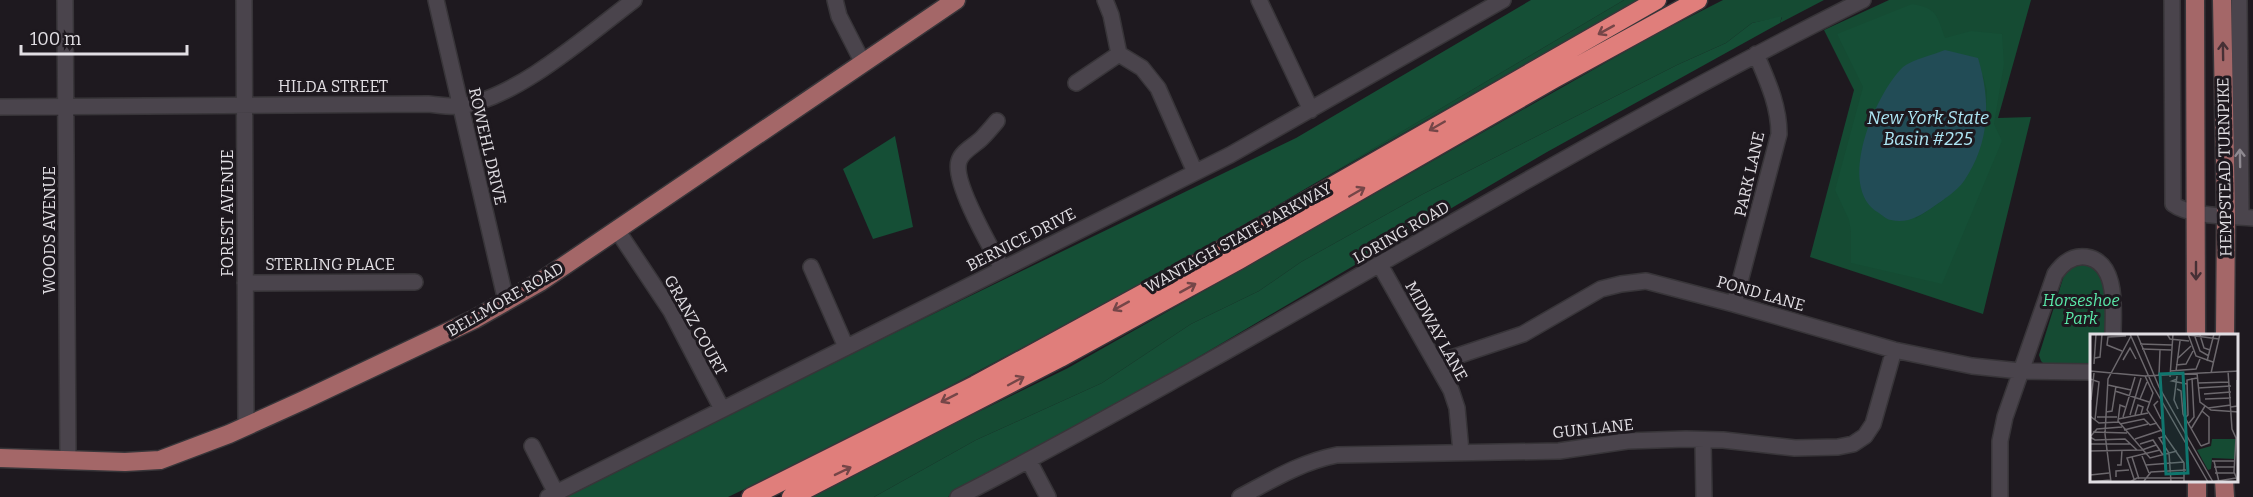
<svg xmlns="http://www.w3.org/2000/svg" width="2253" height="497" viewBox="0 0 2253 497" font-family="Bitter,serif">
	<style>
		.green { fill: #154b33 }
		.forest { fill: #154f36; fill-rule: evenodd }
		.water { fill: #224c56 }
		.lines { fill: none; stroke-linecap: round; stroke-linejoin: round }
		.minor-casing { stroke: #383539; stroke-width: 18 }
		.major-casing { stroke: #383539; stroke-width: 21 }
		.highway-casing { stroke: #383539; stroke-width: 21 }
		.minor { stroke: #4a444c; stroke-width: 15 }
		.major { stroke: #a46768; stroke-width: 18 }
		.highway { stroke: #e07e7b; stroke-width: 18 }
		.oneway { stroke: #754648 }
		.oneway2 { stroke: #463035 }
		.oneway3 { stroke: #8e8990 }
		.labels { text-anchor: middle; stroke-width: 6; stroke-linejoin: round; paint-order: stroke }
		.street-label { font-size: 16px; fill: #e1dee3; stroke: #1e191f }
		.park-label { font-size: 16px; font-style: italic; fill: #5ae9a9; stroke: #1e191f }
		.water-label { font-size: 18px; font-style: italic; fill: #ade6f4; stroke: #1e191f }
		.inset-road { fill: none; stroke: #6c686d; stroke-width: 1.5 }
		.view { fill: #0f766e; fill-opacity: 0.15; stroke: #0f766e; stroke-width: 3 }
		.inset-edge { fill: none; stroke: #e1dee3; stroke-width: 3 }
	</style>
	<rect width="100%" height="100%" fill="#1e191f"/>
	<path class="green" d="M1624,0H1639L1301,191Z
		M1723,0H1824L1780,23L1782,17L1752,23L1726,43L1677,65L1423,194L1301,262L1259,291L1191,324L1102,383L976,440L874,497H812L898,451L1068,368L1656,34Z
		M1889,0H2031L1998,118L2031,117L1983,314L1810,257L1854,90L1824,30Z
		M2082,263L2092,265L2107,281L2108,335H2091V363L2045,365L2041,361L2039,355L2065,272L2075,265Z"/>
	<path class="forest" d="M1531,0H1624L1175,266L866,431L728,497H563L628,462L1296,138Z
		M1912,4C1937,8 1937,15 1945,38L1971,31L2002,34L2004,64L1994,124L2002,141L1942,284L1851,263V232L1849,220L1835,190L1863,87L1837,34ZM1983,75L1987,91L1986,115L1963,182L1942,201L1915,219Z
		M1782,16L1780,23L1547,152L1025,459L948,497H874L976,440L1102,383L1191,324L1259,291L1301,262L1423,194L1677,65L1726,43L1752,23Z
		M895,136L913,227L873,239L843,169Z"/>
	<path class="water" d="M1945,50L1978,58C1991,101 1990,143 1964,181C1957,191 1943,200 1933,207C1920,216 1907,224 1891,220C1887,220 1882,215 1879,213C1835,188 1875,94 1903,67C1913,59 1933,55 1945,50Z"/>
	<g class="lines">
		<defs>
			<path id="minor" d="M65,0L68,460
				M244,0L246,426
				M436,0L506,301
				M835,0L839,16L863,63
				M1105,0L1111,15L1119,54L1142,68L1158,88L1195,172
				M1259,0L1311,110
				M2172,0L2173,204C2190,217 2231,216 2253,218
				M2239,0L2241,217
				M1076,83L1119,54
				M0,107L428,104C438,105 450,107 460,106C516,99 589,34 634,0
				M997,121C992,127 987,133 982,138C974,146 962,151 959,161C952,181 991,248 1002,268
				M617,230L671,311L722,409
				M1380,265L1451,390L1457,408L1461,452
				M811,267L846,347
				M245,283L415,282
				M1734,304L1779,134C1779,105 1767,80 1756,54
				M1436,363L1523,334L1601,289L1621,284L1646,281L1734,304L1894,350L1972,366L2020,371L2091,372
				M1703,441L1704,497
				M532,446L556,493
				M1029,461L1048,497
				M548,497L1230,155L1503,0
				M958,497C1043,454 1126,407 1209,361C1426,239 1640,111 1863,0
				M1240,497C1272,480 1301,462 1337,455L1559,451L1627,441L1686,439L1723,440L1795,448L1838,447L1853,444L1865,436L1873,424L1894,350
				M2000,497V441L2005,417L2055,274C2062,264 2072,255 2086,257C2119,262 2113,311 2113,335"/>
			<path id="major" d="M2195,0L2196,335
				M2222,0L2226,215L2225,335
				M0,458L125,462L160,460L229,434L304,400L475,319L540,282L956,0
				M2224,480L2225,497
				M2197,497V480"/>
			<path id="highway" d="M751,497L975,385L1184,271L1657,0
				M791,497L1060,358L1239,260L1554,79L1698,0"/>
		</defs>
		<use href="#minor" class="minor-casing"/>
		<use href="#major" class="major-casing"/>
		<use href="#highway" class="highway-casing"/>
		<use href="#minor" class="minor"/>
		<use href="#major" class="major"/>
		<use href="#highway" class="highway"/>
	</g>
	<defs><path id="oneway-shaft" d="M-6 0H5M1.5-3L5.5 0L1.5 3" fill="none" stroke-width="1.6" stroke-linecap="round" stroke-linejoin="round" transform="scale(1.5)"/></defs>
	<g class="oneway">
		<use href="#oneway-shaft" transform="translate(1606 30) rotate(151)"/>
		<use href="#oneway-shaft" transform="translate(1437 126) rotate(150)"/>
		<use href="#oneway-shaft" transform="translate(1357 192) rotate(-30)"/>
		<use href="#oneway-shaft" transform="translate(1188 288) rotate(-29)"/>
		<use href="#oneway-shaft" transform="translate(1121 306) rotate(151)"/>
		<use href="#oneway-shaft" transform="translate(1016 381) rotate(-28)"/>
		<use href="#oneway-shaft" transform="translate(949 398) rotate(153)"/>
		<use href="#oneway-shaft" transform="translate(843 471) rotate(-26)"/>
	</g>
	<g class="oneway2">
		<use href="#oneway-shaft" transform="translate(2223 51) rotate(-91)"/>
		<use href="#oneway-shaft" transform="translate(2196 271) rotate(90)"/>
	</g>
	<use class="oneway3" href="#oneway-shaft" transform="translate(2240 158) rotate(-91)"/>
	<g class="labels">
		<g class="street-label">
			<text x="333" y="92">HILDA STREET</text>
			<text transform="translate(488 146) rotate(77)" y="6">ROWEHL DRIVE</text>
			<text transform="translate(2224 167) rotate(-91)" y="6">HEMPSTEAD TURNPIKE</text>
			<text transform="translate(1749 174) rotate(-77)" y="6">PARK LANE</text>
			<text transform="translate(227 213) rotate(-90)" y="6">FOREST AVENUE</text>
			<text transform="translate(49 230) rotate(-90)" y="6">WOODS AVENUE</text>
			<text transform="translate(1401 232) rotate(-30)" y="6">LORING ROAD</text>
			<text transform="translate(1238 237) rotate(-29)" y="6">WANTAGH STATE PARKWAY</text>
			<text transform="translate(1021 239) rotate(-27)" y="6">BERNICE DRIVE</text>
			<text x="330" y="270">STERLING PLACE</text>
			<text transform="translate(1761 293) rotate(16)" y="6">POND LANE</text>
			<text transform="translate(505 299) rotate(-30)" y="6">BELLMORE ROAD</text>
			<text transform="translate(696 325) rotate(61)" y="6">GRANZ COURT</text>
			<text transform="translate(1437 331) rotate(61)" y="6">MIDWAY LANE</text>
			<text transform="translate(1593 428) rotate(-6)" y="6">GUN LANE</text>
		</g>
		<g class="park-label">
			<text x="2081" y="306">Horseshoe<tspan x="2081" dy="18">Park</tspan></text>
		</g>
		<g class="water-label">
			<text x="1928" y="124">New York State<tspan x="1928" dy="21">Basin #225</tspan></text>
		</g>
	</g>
	<g transform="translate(2090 334)">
		<rect width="148" height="148" fill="#1e191f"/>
		<path d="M122,105H146L145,125L122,124L121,135L118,136L107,116L121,112Z" fill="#154b33"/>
		<path class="inset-road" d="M40,0L63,52L118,148M47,0L69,53L123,148M77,0L80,5L99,7M98,0L106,22L123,28M104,0L110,17L119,22M98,1L129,5M110,1L114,14L120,16M50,10L82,11M52,15L81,16M32,17L17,11L18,3L36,2M5,24L10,23L12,0M87,25L101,12M33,26L40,14L46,25M117,27L124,0M4,30L6,0M86,31L96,30L103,17M0,37L55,42L149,37M80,37L106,35L110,25M86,37L90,7M138,37L142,95L146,104L144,138L148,148M107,39L110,68L121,76L149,78M121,39L130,0M69,41L70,16M55,42L63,59L57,76L94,129V148M87,42L84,66L88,75M80,43L83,0M0,45L9,48L5,86M87,45L82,47L97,50M108,49L139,48M18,51L41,56M108,54L141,52M87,55L91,57L93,80L111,112M25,57L59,68M114,60L141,58M50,65L57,48M115,65L141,64M1,66L4,39M68,67L64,71L71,85M35,73L30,71L28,87L60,124L87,117M141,73L147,72V46M118,74L141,71M16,78L22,77L26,52M40,81L51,44M45,81L48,71L53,73L51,80M0,82L9,89L29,88M7,83H27M33,83L45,43M95,84L98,81L97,46L107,44M28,85L58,79M99,89L104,83L102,44M30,90L54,85L60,91L67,89M101,95L115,72M34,96L58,90M3,98L37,99M76,102L69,104L79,119L81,148M0,103L5,106L35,105L47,116M0,103L7,95L32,93M45,105L72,96M0,110H40M50,110L63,106L73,121M111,112L119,109V83L112,77M0,117L52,116L66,111M52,122L59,139M42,123L49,145M122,127H145M124,127L129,148M27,131H31L32,116M56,131L94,128M124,133H144M125,139H144M0,141L19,139M26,143V137L39,136M44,145L37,124L70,116M54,147L61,138L96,136M0,148L20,146M21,148L15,100L18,45L41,2M40,148L47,144H94M122,148L146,144"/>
		<path class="view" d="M93,39L98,139L76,140L70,40Z"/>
		<rect width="148" height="148" class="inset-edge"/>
	</g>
	<path d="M21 45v9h166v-9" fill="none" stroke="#e1dee3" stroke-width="3"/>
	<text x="30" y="45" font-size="18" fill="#e1dee3" stroke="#1e191f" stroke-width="4.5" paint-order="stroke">100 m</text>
</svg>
